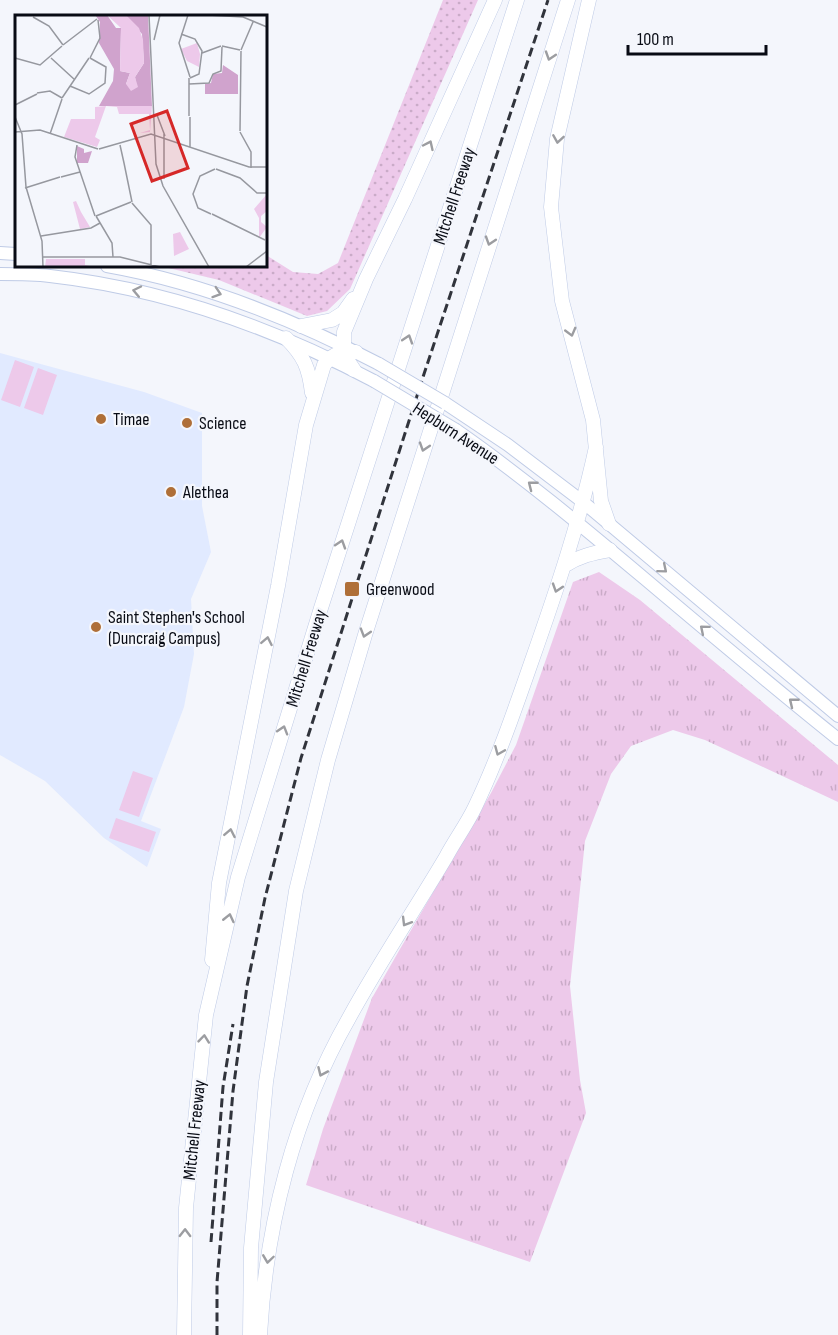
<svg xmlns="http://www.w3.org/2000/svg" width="838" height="1335" viewBox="0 0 838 1335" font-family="'Sofia Sans Condensed',sans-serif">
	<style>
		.built { fill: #e1eaff }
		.grass { fill: url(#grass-dots) }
		.park { fill: url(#park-tufts) }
		.pitch { fill: #edc9ea }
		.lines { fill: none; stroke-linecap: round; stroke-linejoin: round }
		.primary-casing { stroke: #bfcbe6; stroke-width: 14 }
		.motorway-casing { stroke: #bfcbe6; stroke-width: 15 }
		.primary { stroke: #fff; stroke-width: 12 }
		.motorway { stroke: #fff; stroke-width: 14 }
		.rail { stroke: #31343c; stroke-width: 3; stroke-dasharray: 9 4.5; stroke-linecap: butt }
		.primary-bridge-casing { stroke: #bfcbe6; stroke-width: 14; stroke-linecap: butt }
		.primary-bridge { stroke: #fff; stroke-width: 12 }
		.oneway { stroke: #9c9da1 }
		.poi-dot { fill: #af6f38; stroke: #f4f6fc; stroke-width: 2 }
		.labels { text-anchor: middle; stroke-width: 4.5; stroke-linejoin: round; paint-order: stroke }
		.street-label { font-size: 18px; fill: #080b14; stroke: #f4f6fc }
		.poi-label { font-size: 18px; fill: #080b14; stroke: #f4f6fc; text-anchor: start }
		.inset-road { fill: none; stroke: #96989f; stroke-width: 1.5 }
		.view { fill: #d62828; fill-opacity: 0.15; stroke: #d62828; stroke-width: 3 }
		.inset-edge { fill: none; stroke: #080b14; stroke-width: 3 }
	</style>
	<defs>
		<pattern id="grass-dots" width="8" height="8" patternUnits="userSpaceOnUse" patternTransform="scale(1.5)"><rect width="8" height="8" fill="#edc9ea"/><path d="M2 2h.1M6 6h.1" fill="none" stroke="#caabc8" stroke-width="1.8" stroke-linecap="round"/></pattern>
		<pattern id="park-tufts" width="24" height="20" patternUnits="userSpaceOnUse" patternTransform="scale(1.5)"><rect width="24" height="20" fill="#edc9ea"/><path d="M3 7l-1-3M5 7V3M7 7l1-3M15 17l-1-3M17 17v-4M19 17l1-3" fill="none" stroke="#caabc8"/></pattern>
	</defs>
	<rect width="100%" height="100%" fill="#f4f6fc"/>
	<path class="built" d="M0,353L144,392L202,413V506L211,552L191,599L194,654L184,707L141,821L161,829L147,867L104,838L45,781L0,755Z"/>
	<path class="grass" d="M443,0H478L350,289L327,311L307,316L219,280L160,266H266V255L293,272L318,274L338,263Z"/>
	<path class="park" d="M599,572L640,600L838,765V802L705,740L673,730L631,746L611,774L585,841L570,986L580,1080L586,1113L530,1262L306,1185L323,1129L372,998L400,949L491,793L516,745L573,582Z"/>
	<path class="pitch" d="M15,360L34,367L20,407L1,400Z
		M38,368L57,375L43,415L24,408Z
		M133,771L153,778L139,817L119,810Z
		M116,818L156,832L149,852L109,838Z"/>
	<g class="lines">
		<defs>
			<path id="primary" d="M0,253L16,254
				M107,266C204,283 293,319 379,364
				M0,274C17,274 34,274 50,276C165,289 272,327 374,381
				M445,403L508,445L583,502L838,716
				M456,430C522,476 583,527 645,579C709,633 773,687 838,739"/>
			<path id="motorway" d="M589,0L557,139L551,207L562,301L593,420L601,501L609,524
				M301,326L332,320L343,313L353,299
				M286,338C304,356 309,368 312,393
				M354,370L348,361L344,351V332L366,279L405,199L495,0
				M564,566C579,556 593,553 610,550
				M212,960L219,883L278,586L306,425L324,365C333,353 342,351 356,352
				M184,1335L186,1208L206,1015L238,877L321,608L517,0
				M250,1335L251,1248L266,1082L296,891L328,760L365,635L568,0
				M260,1335C266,1225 294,1114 349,1018C379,963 414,911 446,857C455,840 467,824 475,807C497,761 514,712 531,663C556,592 580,521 596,447"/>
		</defs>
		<use href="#primary" class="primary-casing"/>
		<use href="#motorway" class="motorway-casing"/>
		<use href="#primary" class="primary"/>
		<use href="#motorway" class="motorway"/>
		<path class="rail" d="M211,1242L223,1087L233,1024
			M217,1335V1282L233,1091L247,986L265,898L301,758L424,374L548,0"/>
		<defs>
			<path id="primary-bridge" d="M379,364L445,403
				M374,381L456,430"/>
		</defs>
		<use href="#primary-bridge" class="primary-bridge-casing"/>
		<use href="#primary-bridge" class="primary-bridge"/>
	</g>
	<defs><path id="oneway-chevron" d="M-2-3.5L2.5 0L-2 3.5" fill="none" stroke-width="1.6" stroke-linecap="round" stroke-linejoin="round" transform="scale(1.5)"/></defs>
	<g class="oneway">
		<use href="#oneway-chevron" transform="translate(550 56) rotate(108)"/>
		<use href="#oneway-chevron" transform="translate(558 139) rotate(99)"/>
		<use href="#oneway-chevron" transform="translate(429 145) rotate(-65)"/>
		<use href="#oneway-chevron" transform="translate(490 241) rotate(108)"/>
		<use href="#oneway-chevron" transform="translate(137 291) rotate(-168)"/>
		<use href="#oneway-chevron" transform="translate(217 293) rotate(18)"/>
		<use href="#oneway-chevron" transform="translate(571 332) rotate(75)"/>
		<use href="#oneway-chevron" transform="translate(408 339) rotate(-72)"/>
		<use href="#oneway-chevron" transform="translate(424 447) rotate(108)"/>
		<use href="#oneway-chevron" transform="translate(532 485) rotate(-142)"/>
		<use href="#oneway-chevron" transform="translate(341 544) rotate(-72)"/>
		<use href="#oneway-chevron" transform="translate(663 569) rotate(40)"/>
		<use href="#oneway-chevron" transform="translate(557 588) rotate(108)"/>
		<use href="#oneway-chevron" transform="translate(704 629) rotate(-140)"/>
		<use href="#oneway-chevron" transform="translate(365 633) rotate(107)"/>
		<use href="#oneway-chevron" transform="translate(267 641) rotate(-79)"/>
		<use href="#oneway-chevron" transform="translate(793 702) rotate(-141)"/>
		<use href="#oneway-chevron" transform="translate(283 730) rotate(-73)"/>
		<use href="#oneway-chevron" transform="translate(499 751) rotate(113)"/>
		<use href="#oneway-chevron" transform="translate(230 833) rotate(-79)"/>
		<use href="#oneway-chevron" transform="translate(229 918) rotate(-77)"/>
		<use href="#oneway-chevron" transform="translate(406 922) rotate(121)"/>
		<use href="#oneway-chevron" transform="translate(204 1039) rotate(-84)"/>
		<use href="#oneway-chevron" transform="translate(322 1072) rotate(114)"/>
		<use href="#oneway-chevron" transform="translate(185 1233) rotate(-89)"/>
		<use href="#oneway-chevron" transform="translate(268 1259) rotate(98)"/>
	</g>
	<g class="poi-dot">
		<circle cx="101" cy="419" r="6"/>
		<circle cx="187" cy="423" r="6"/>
		<circle cx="171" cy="492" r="6"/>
		<rect x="344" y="581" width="16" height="16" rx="3"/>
		<circle cx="96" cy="627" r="6"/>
	</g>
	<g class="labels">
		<g class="street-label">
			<text transform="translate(454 196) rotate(-72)" y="6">Mitchell Freeway</text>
			<text transform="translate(456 433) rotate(33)" y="6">Hepburn Avenue</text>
			<text transform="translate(306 658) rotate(-73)" y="6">Mitchell Freeway</text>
			<text transform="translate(194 1130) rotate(-84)" y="6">Mitchell Freeway</text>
		</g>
		<g class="poi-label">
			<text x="113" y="425">Timae</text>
			<text x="199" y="429">Science</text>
			<text x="183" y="498">Alethea</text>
			<text x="366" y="595">Greenwood</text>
			<text x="108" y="623">Saint Stephen's School<tspan x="108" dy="21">(Duncraig Campus)</tspan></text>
		</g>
	</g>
	<g transform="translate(15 15)">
		<rect width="252" height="252" fill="#f4f6fc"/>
		<path d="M91,91H137L135,117L125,118L135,115L134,99H104L102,92Z" fill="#edc9ea"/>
		<path d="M92,0L101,13H106L105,56L115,58L111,69H121L120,62L129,48L127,19L111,1L133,0L137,91H84L98,66L99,54L84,28L85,7L81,1ZM208,50L223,60V79H190V69L196,68L198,59L207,58ZM62,131L69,134V138L77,136L73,148H62Z" fill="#d0a3cd"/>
		<path d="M111,0L124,13L128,25L129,48L120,62L123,72L116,76L111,69L115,58L105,56L106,13L92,0Z" fill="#edc9ea"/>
		<path d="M182,28L185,39L184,52L172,46L166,34ZM91,91L80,122L85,125L82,132L49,122L56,104H80V92ZM252,179V196L246,201V207L252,212L244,223V203L239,194ZM61,186L66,197L75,212L65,214L58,187ZM165,217L174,234L159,241L158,219ZM31,244H70V250L75,251L30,252Z" fill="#edc9ea"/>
		<path class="inset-road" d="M134,0L141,149L148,171L194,252M173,0L164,28L175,62M193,0L228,2L252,12M18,2L34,11L48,30M166,19L180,24L187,36L184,59L175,63M139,25L145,0M48,30L82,4M207,31L225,35M226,35L238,7M187,38L206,31M0,43L25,50L47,31M36,43L60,65M75,43L85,23L83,5M174,63V101M174,69L194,68L198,59L206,56L207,32M55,71L74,79L90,68L91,52L75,43M22,78L35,76L47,83M47,83L74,43M0,90L22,79M142,100L150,121M0,102L7,119L11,172L27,226L28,252M225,116L226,36M0,117L25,115L83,134M225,117L236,137V153M35,119L47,84M149,119V164M62,130L60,142L80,201M105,130L109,148M175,132V102M84,134L136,119L234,152H252M109,148L117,187M201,154L225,163L242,178H252M46,162L65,157M10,173L45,162M117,188L136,210V250M196,199L183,193L178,179L185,161L200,154M197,199L250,225M81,201L97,228L98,242M81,201L116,187M26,221L76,213L85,208M27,242H105L145,252M231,252L252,236"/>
		<path class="view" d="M152,96L173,153L137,166L116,109Z"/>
		<rect width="252" height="252" class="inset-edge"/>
	</g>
	<path d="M628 45v9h138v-9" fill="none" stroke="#080b14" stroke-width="3"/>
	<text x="637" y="45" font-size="18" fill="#080b14" stroke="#f4f6fc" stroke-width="4.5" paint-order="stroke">100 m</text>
</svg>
